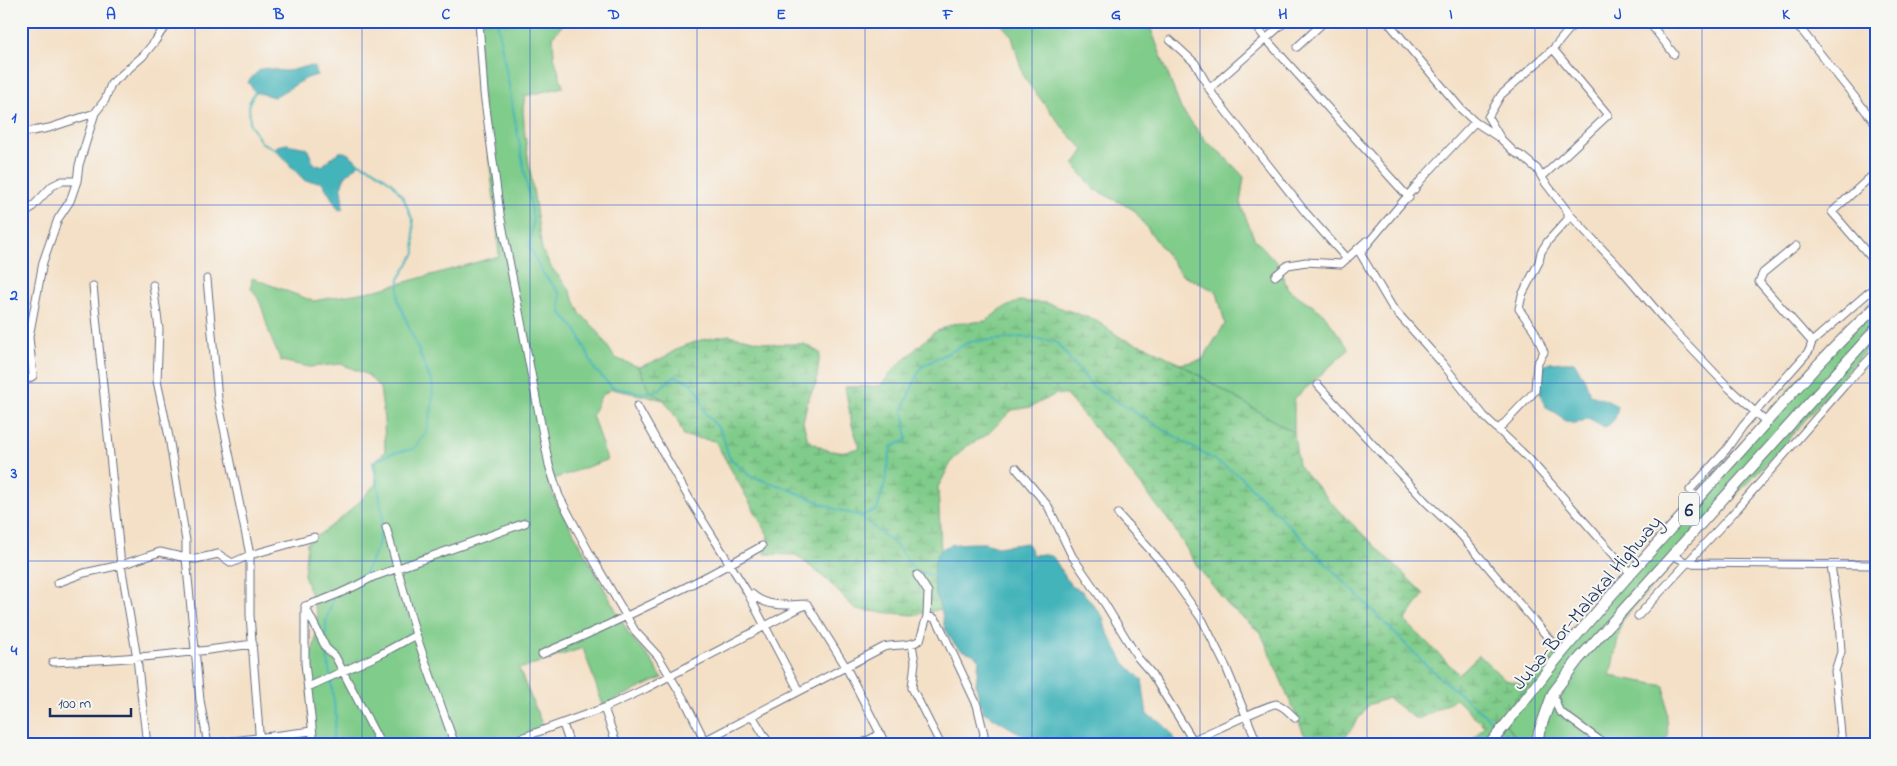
<svg xmlns="http://www.w3.org/2000/svg" width="1897" height="766" viewBox="0 0 1897 766" font-family="'Indie Flower',sans-serif">
	<style>
		.green { fill: #80cc8a; stroke: #4e7e74 }
		.wetland { fill: url(#wetland-marsh); stroke: #4e7e74 }
		.water { fill: #43b4ba; stroke: #2f728c }
		.lines { fill: none; stroke-linecap: round; stroke-linejoin: round }
		.stream { stroke: #43b4ba; stroke-width: 2 }
		.minor-casing { stroke: #676d82; stroke-width: 9 }
		.highway-casing { stroke: #676d82; stroke-width: 12 }
		.minor { stroke: #fff; stroke-width: 7 }
		.highway { stroke: #fff; stroke-width: 10 }
		.grid { fill: none; stroke: #1d4ed8; stroke-width: 1; stroke-opacity: 0.55 }
		.labels { text-anchor: middle; stroke-width: 4; stroke-linejoin: round; paint-order: stroke }
		.shield { fill: #f6f6f2; stroke: #5d6b8a; stroke-width: 1 }
		.shield-label { font-size: 19px; font-weight: bold; fill: #1b2f5e }
		.street-label { font-size: 20px; fill: #1b2f5e; stroke: #f6f6f2 }
		.neatline { fill: none; stroke: #1d4ed8; stroke-width: 2 }
		.grid-label { font-size: 16px; text-anchor: middle; font-weight: bold; fill: #1d4ed8 }
	</style>
	<defs>
		<pattern id="wetland-marsh" width="20" height="14" patternUnits="userSpaceOnUse" patternTransform="scale(1.25)"><rect width="20" height="14" fill="#80cc8a"/><path d="M1 5h8M5 5V1M11 12h8M15 12V8" fill="none" stroke="#68a674"/></pattern>
	</defs>
	<rect width="100%" height="100%" fill="#f6f6f2"/>
	<filter id="ink" filterUnits="userSpaceOnUse"><feTurbulence type="fractalNoise" baseFrequency=".02" numOctaves="2"/><feDisplacementMap in="SourceGraphic" scale="10" xChannelSelector="R" yChannelSelector="G"/><feConvolveMatrix kernelMatrix="1 2 1 2 8 2 1 2 1" color-interpolation-filters="sRGB"/></filter>
	<filter id="wash" filterUnits="userSpaceOnUse"><feTurbulence type="fractalNoise" baseFrequency=".0096" numOctaves="4" result="noise"/><feDisplacementMap in="SourceGraphic" scale="20" xChannelSelector="R" yChannelSelector="G"/><feGaussianBlur stdDeviation="1.12" result="paint"/><feColorMatrix in="noise" values="0 0 0 0 0 0 0 0 0 0 0 0 0 0 0 0 0 1.4 0 .05"/><feComposite in="paint" operator="in"/></filter>
	<g filter="url(#wash)">
		<rect width="100%" height="100%" fill="#f4e0c6"/>
		<path class="green" d="M477,21H566L553,36L554,56L563,87L525,96L523,109L525,136L542,250L551,267L569,289L580,313L596,329L615,358L639,367L649,390L664,400L611,389L601,396L592,415L607,460L548,481L552,493L629,634L651,660L662,678L603,705L583,648L519,669L544,729L507,745H431L430,743L426,745H311L307,670L315,642L317,614L304,575L307,543C335,524 355,509 376,483L374,462L385,452L384,419L380,388L368,375L341,364L309,367L281,361C277,351 272,342 269,332C264,316 262,301 251,288L252,278L313,301L377,290L499,256L496,215L484,118Z
			M999,21H1148L1181,109L1206,141L1223,155L1244,177L1240,203L1254,238L1278,264L1288,289L1323,313L1349,349L1294,399V433L1180,364L1202,360L1225,324L1217,292L1181,274L1134,210L1094,189L1074,165L1084,150L1064,129L1024,78L1012,37Z
			M1876,297V338L1786,442L1688,546L1622,620L1610,676L1665,686L1668,736L1662,745H1522L1500,717L1529,685L1582,622L1803,374L1848,323Z"/>
		<path class="wetland" d="M1019,301L1047,303L1095,320L1123,339L1150,348L1180,364L1294,433L1298,465L1338,510L1424,594L1405,621L1459,674L1479,655L1505,680L1529,685L1500,717L1522,745H1467L1484,726L1456,699L1417,720L1388,698L1368,705L1343,741L1337,745H1313L1304,734L1261,633L1228,605L1197,566L1172,525L1106,441L1066,395L1056,394L1031,407L1012,410L988,434L964,448L952,461L938,487L941,551L935,561V592L941,609L914,615L856,610L827,580L796,555L765,554L768,535L715,441L684,436L676,417L664,400L649,390L639,367L661,359L679,348L701,340L729,335L772,344H804L820,353L816,384L808,399L803,422L808,440C828,453 836,454 860,448L852,425L845,387L880,386L896,367L933,333L952,324L986,321L1000,310Z"/>
		<path class="water" d="M309,66L315,67L317,75L307,78L274,97L255,92L248,82C266,61 263,70 286,71C293,71 302,67 309,66Z
			M287,144L307,148L314,165L322,166C339,152 340,144 359,163C355,169 352,170 347,174C338,184 343,198 343,209L339,210L322,182L305,181L282,157L277,151V146Z
			M1564,362H1574L1585,380L1590,395L1606,400L1617,406C1618,416 1614,422 1605,427L1588,418C1580,423 1571,426 1563,419C1561,418 1559,415 1558,414C1554,411 1550,411 1547,408C1538,397 1538,380 1542,367L1550,363Z
			M985,543L997,547L1027,543L1033,555L1044,554L1053,557L1071,586L1082,591L1103,617L1106,630L1124,662L1142,680L1147,715C1166,724 1167,728 1179,745H1046L1029,739L982,711L976,684L979,660C972,651 969,654 960,649C956,647 951,639 948,635C942,625 944,616 940,606C934,589 925,551 951,545C961,543 974,543 985,543Z"/>
		<g class="lines">
			<path class="stream" d="M497,21L533,218L530,248L542,272L560,294L561,313L577,331L595,370L612,387L642,393L657,391L675,376L690,382L700,394L705,413L721,431L729,457L750,476L784,487L835,509L860,516L877,510L885,483L891,447L907,440L903,408L921,367L969,342L1026,337L1056,342L1093,387L1239,475L1428,667L1500,728
				M255,92L249,103L250,124L261,142L280,152
				M860,516L896,545L914,569L933,576
				M345,588L365,573L378,545L383,518L379,492L373,462L392,453L414,449L426,433L432,408L433,386L398,300L399,279L415,253L413,221L404,199L392,183L373,169L359,163L357,164
				M326,641V621L333,599
				M327,653L330,676
				M331,680L336,717L332,745
				M1505,733L1514,745"/>
		</g>
	</g>
	<g filter="url(#ink)">
		<g class="lines">
			<defs>
				<path id="minor" d="M479,21L484,93L500,214L549,465L559,496L590,554L635,631L658,656L685,701L701,733L703,745
					M1252,21L1266,39L1409,198
					M1387,21L1461,109L1475,122
					M1576,21L1553,49L1501,95L1488,117L1501,139L1514,152L1523,157L1537,169L1544,181L1571,216L1622,270L1667,323L1730,389L1766,422
					M1648,21L1674,54
					M1790,21L1803,32L1876,124
					M1868,21L1876,27
					M1170,40L1195,63L1213,95L1306,213L1347,259
					M1297,47L1325,21
					M1209,89L1286,21
					M21,136L27,132L49,128L95,113
					M1876,172L1832,212L1876,263
					M1542,177L1608,115L1553,49
					M1415,187L1360,253L1392,307L1442,363L1484,416L1530,460L1631,574
					M1414,190L1420,181L1475,122L1498,137
					M21,219L52,186L62,181H77
					M1796,246L1763,273L1759,282L1812,342
					M1275,276L1288,265L1306,262L1341,264L1366,241
					M207,279L218,399L250,555V615L260,745
					M153,285L159,329L157,381L169,437L186,541V558L200,700L208,745
					M93,286L121,565L137,658L147,745
					M21,383L33,376L29,337L43,262L58,219L70,201L77,181L79,165L95,113L105,100L111,84L143,56L156,40L161,32L173,21
					M1318,385L1426,502L1461,535L1562,654
					M637,406L690,500L746,590L799,691
					M1498,430L1535,391L1537,364L1544,352L1534,330L1519,309L1522,295L1539,262L1541,252L1548,241L1568,219V213
					M1016,468L1048,506L1072,556L1105,604L1138,658L1151,673L1196,745
					M1698,499L1690,490L1726,450L1743,426L1809,351L1812,342L1876,286
					M1118,514L1162,563L1203,621L1226,667L1258,745
					M386,527L416,635L455,745
					M1673,555L1687,563L1876,565
					M1831,565L1839,620L1841,652L1835,671L1842,745
					M57,583L84,573L121,565L160,552L186,558L196,559L218,554L232,563L250,555L314,537
					M752,594C767,608 788,605 807,604L846,667L886,745
					M305,606C329,599 351,589 373,577L525,523
					M305,606L326,648L335,656L381,745
					M305,609V663L314,745
					M927,616L934,618L939,624L977,705L984,734L981,745
					M1638,616L1737,509L1844,386L1876,352
					M912,644L915,662L912,688L941,745
					M542,654C617,622 692,586 762,546
					M53,662C120,660 186,654 253,644
					M308,687L379,655L416,635
					M1553,693L1559,711L1606,745
					M604,708L617,745
					M753,717L770,745
					M563,724L570,745
					M1193,740C1203,736 1271,703 1276,704C1283,705 1290,713 1295,718
					M702,742L884,647C896,644 910,647 920,640L927,616L928,592L917,575
					M202,745L312,731
					M502,745L604,708L647,688L807,604
					M859,745L880,734"/>
				<path id="highway" d="M1489,745C1511,719 1531,691 1552,665C1608,596 1669,531 1728,465C1776,412 1823,355 1876,307
					M1537,745L1539,732L1553,693L1578,660L1876,329"/>
			</defs>
			<use href="#minor" class="minor-casing"/>
			<use href="#highway" class="highway-casing"/>
			<use href="#minor" class="minor"/>
			<use href="#highway" class="highway"/>
		</g>
	</g>
	<path class="grid" d="M195,21V745M362,21V745M530,21V745M697,21V745M865,21V745M1032,21V745M1200,21V745M1367,21V745M1535,21V745M1702,21V745M21,205H1876M21,383H1876M21,561H1876"/>
	<g class="labels">
		<rect class="shield" x="1679" y="492.5" width="20" height="33" rx="4"/>
		<g class="shield-label">
			<text x="1689" y="516">6</text>
		</g>
		<g class="street-label">
			<text transform="translate(1586 602) rotate(-50)" y="7">Juba-Bor-Malakal Highway</text>
		</g>
	</g>
	<rect width="1897" height="766" fill="none" stroke="#f6f6f2" stroke-width="55"/>
	<path d="M50 708v8h81v-8" fill="none" stroke="#1b2f5e" stroke-width="2.5"/>
	<text x="58" y="708" font-size="15" fill="#1b2f5e" stroke="#f6f6f2" stroke-width="4" paint-order="stroke">100 m</text>
	<rect x="28" y="28" width="1842" height="710" class="neatline"/>
	<g class="grid-label">
		<text x="111" y="19">A</text>
		<text x="279" y="19">B</text>
		<text x="446" y="19">C</text>
		<text x="614" y="19">D</text>
		<text x="781" y="19">E</text>
		<text x="948" y="19">F</text>
		<text x="1116" y="19">G</text>
		<text x="1283" y="19">H</text>
		<text x="1451" y="19">I</text>
		<text x="1618" y="19">J</text>
		<text x="1786" y="19">K</text>
		<text x="14" y="122">1</text>
		<text x="14" y="300">2</text>
		<text x="14" y="478">3</text>
		<text x="14" y="655">4</text>
	</g>
</svg>
